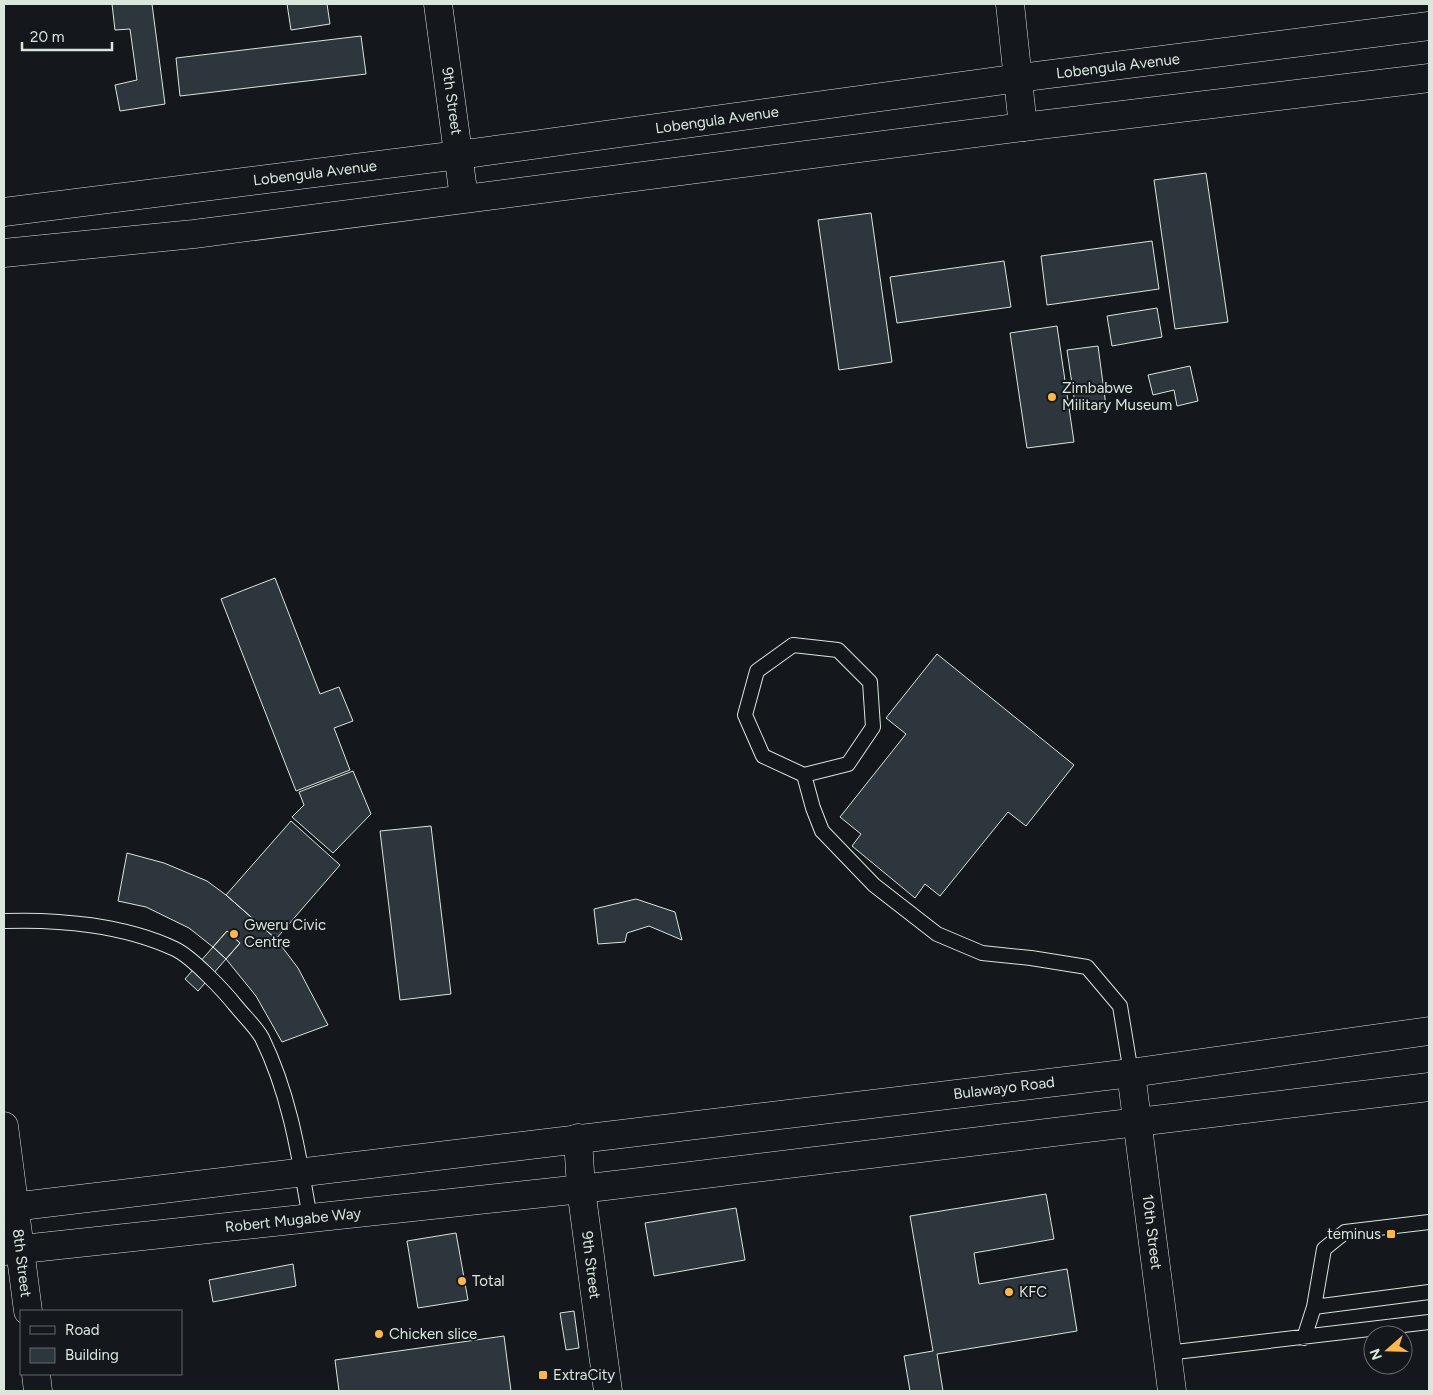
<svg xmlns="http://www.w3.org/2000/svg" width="1433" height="1395" viewBox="0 0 1433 1395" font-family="Figtree,sans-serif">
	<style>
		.building { fill: #2c363c; stroke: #d8e6dc }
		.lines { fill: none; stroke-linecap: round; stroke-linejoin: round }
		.service-casing { stroke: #d8e6dc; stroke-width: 16 }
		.minor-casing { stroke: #d8e6dc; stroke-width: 29 }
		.tertiary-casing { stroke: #d8e6dc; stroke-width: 29 }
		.trunk-casing { stroke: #d8e6dc; stroke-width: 29 }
		.service { stroke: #14181c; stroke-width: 14 }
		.minor { stroke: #14181c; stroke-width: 28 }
		.tertiary { stroke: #14181c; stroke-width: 28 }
		.trunk { stroke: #14181c; stroke-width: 28 }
		.poi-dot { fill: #ffb74d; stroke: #14181c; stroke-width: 2 }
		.labels { text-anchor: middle; stroke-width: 4; stroke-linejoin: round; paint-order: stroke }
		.street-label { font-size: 15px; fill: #d8e6dc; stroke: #14181c }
		.poi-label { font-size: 15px; fill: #d8e6dc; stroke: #14181c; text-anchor: start }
	</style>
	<rect width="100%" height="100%" fill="#14181c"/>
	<path class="building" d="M112,4H152L165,104L120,111L115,85L137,80L130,29L115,30Z
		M287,4H327L330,24L291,30Z
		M361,36L366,74L180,96L176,58Z
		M1206,173L1228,322L1175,329L1154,180Z
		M871,213L892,362L839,370L818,220Z
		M1152,241L1159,289L1047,305L1041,256Z
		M1004,261L1011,307L897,323L890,277Z
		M1157,308L1162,337L1112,346L1107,316Z
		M1057,326L1074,442L1027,448L1010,333Z
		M1098,346L1106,406L1076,411L1067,350Z
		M1190,366L1198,401L1177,406L1174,390L1153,395L1148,375Z
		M275,578L320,694L339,687L353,721L334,728L350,770L296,791L221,599Z
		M937,654L1074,765L1026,826L1008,812L940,896L925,884L915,898L852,846L861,834L840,817L906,734L886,718Z
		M353,771L371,814L333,853L292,817L304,805L299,792Z
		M291,821L340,865L276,939L226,895Z
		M431,826L451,994L400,1000L380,831Z
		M127,853L164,863L207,881L226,895L276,939L298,968L328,1025L282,1042L256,996L226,959L240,943L227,931L213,947L189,928L146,907L118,901Z
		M636,899L675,912L682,940L649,926L627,933L625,942L598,944L594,909Z
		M227,931L240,943L226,959L213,947Z
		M213,947L226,959L198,991L185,979Z
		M1046,1194L1054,1239L974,1253L979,1284L1067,1269L1077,1331L937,1354L943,1391H910L904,1356L933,1351L910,1216Z
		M736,1208L745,1260L654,1276L645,1223Z
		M456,1233L468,1300L418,1308L407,1241Z
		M293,1264L296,1286L213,1302L209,1280Z
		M574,1311L579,1348L566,1350L560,1313Z
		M504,1336L511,1391H339L335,1360Z"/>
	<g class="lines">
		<defs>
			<path id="service" d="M793,645L838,650L870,682L873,727L848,764L804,775L763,756L745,715L757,671Z
				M804,775L813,808L822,831L874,885L937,934L982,953L1031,958L1087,967L1120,1006L1131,1073
				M4,921C59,919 124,925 175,949C192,957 224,991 236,1006C244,1016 256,1027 262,1038C290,1095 299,1156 310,1218
				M1314,1307L1429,1292
				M1304,1338L1314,1307L1324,1249L1345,1232L1429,1222
				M1167,1353L1429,1322"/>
			<path id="minor" d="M438,4L464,198
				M1010,4L1023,127
				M1131,1073L1172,1391
				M4,1126L28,1311
				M578,1138L581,1189L608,1391
				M36,1374L38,1391"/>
			<path id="tertiary" d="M4,1208L1131,1073L1429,1031
				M4,1251L581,1189L1429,1087"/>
			<path id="trunk" d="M4,212L459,155L1019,78L1429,26
				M4,253L194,234L1023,127L1429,78"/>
		</defs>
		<use href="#service" class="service-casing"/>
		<use href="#minor" class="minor-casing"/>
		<use href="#tertiary" class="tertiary-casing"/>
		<use href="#trunk" class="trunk-casing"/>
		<use href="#service" class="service"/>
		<use href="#minor" class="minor"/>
		<use href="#tertiary" class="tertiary"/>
		<use href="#trunk" class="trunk"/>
	</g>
	<g class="poi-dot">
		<circle cx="1052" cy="397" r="5"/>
		<circle cx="234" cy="934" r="5"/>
		<rect x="1386" y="1229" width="10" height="10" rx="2.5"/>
		<circle cx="462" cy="1281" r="5"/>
		<circle cx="1009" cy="1292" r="5"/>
		<circle cx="379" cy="1334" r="5"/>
		<rect x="538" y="1370" width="10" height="10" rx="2.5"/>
	</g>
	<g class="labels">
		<g class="street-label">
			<text transform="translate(1118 66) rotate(-7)" y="5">Lobengula Avenue</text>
			<text transform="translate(452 101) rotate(82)" y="5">9th Street</text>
			<text transform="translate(717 120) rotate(-8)" y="5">Lobengula Avenue</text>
			<text transform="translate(315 173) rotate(-7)" y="5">Lobengula Avenue</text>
			<text transform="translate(1004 1088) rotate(-7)" y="5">Bulawayo Road</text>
			<text transform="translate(293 1220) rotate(-6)" y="5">Robert Mugabe Way</text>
			<text transform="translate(1152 1232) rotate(83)" y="5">10th Street</text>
			<text transform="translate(22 1263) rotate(83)" y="5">8th Street</text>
			<text transform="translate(591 1265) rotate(83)" y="5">9th Street</text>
		</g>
		<g class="poi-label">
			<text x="1062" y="393">Zimbabwe<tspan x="1062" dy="17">Military Museum</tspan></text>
			<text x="244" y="930">Gweru Civic<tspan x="244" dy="17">Centre</tspan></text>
			<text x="1381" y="1239" text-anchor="end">teminus</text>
			<text x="472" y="1286">Total</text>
			<text x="1019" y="1297">KFC</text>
			<text x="389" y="1339">Chicken slice</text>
			<text x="553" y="1380">ExtraCity</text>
		</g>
	</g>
	<rect width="1433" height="1395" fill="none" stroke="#d8e6dc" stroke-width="10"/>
	<rect x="20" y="1310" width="162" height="65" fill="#14181c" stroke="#626a69"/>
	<rect x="30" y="1326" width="25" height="8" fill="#14181c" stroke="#626a69"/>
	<text x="65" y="1335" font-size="15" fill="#d8e6dc">Road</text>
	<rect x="30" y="1348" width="25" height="15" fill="#2c363c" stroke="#626a69"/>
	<text x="65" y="1360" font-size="15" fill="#d8e6dc">Building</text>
	<g transform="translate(1388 1350) rotate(250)"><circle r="24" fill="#14181c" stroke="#626a69"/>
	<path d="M0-4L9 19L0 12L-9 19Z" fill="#ffb74d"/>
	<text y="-8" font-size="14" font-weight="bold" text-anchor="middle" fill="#d8e6dc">N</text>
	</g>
	<path d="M22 42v8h90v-8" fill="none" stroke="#d8e6dc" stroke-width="2.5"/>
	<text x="30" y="42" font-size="15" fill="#d8e6dc" stroke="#14181c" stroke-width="4" paint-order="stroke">20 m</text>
</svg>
